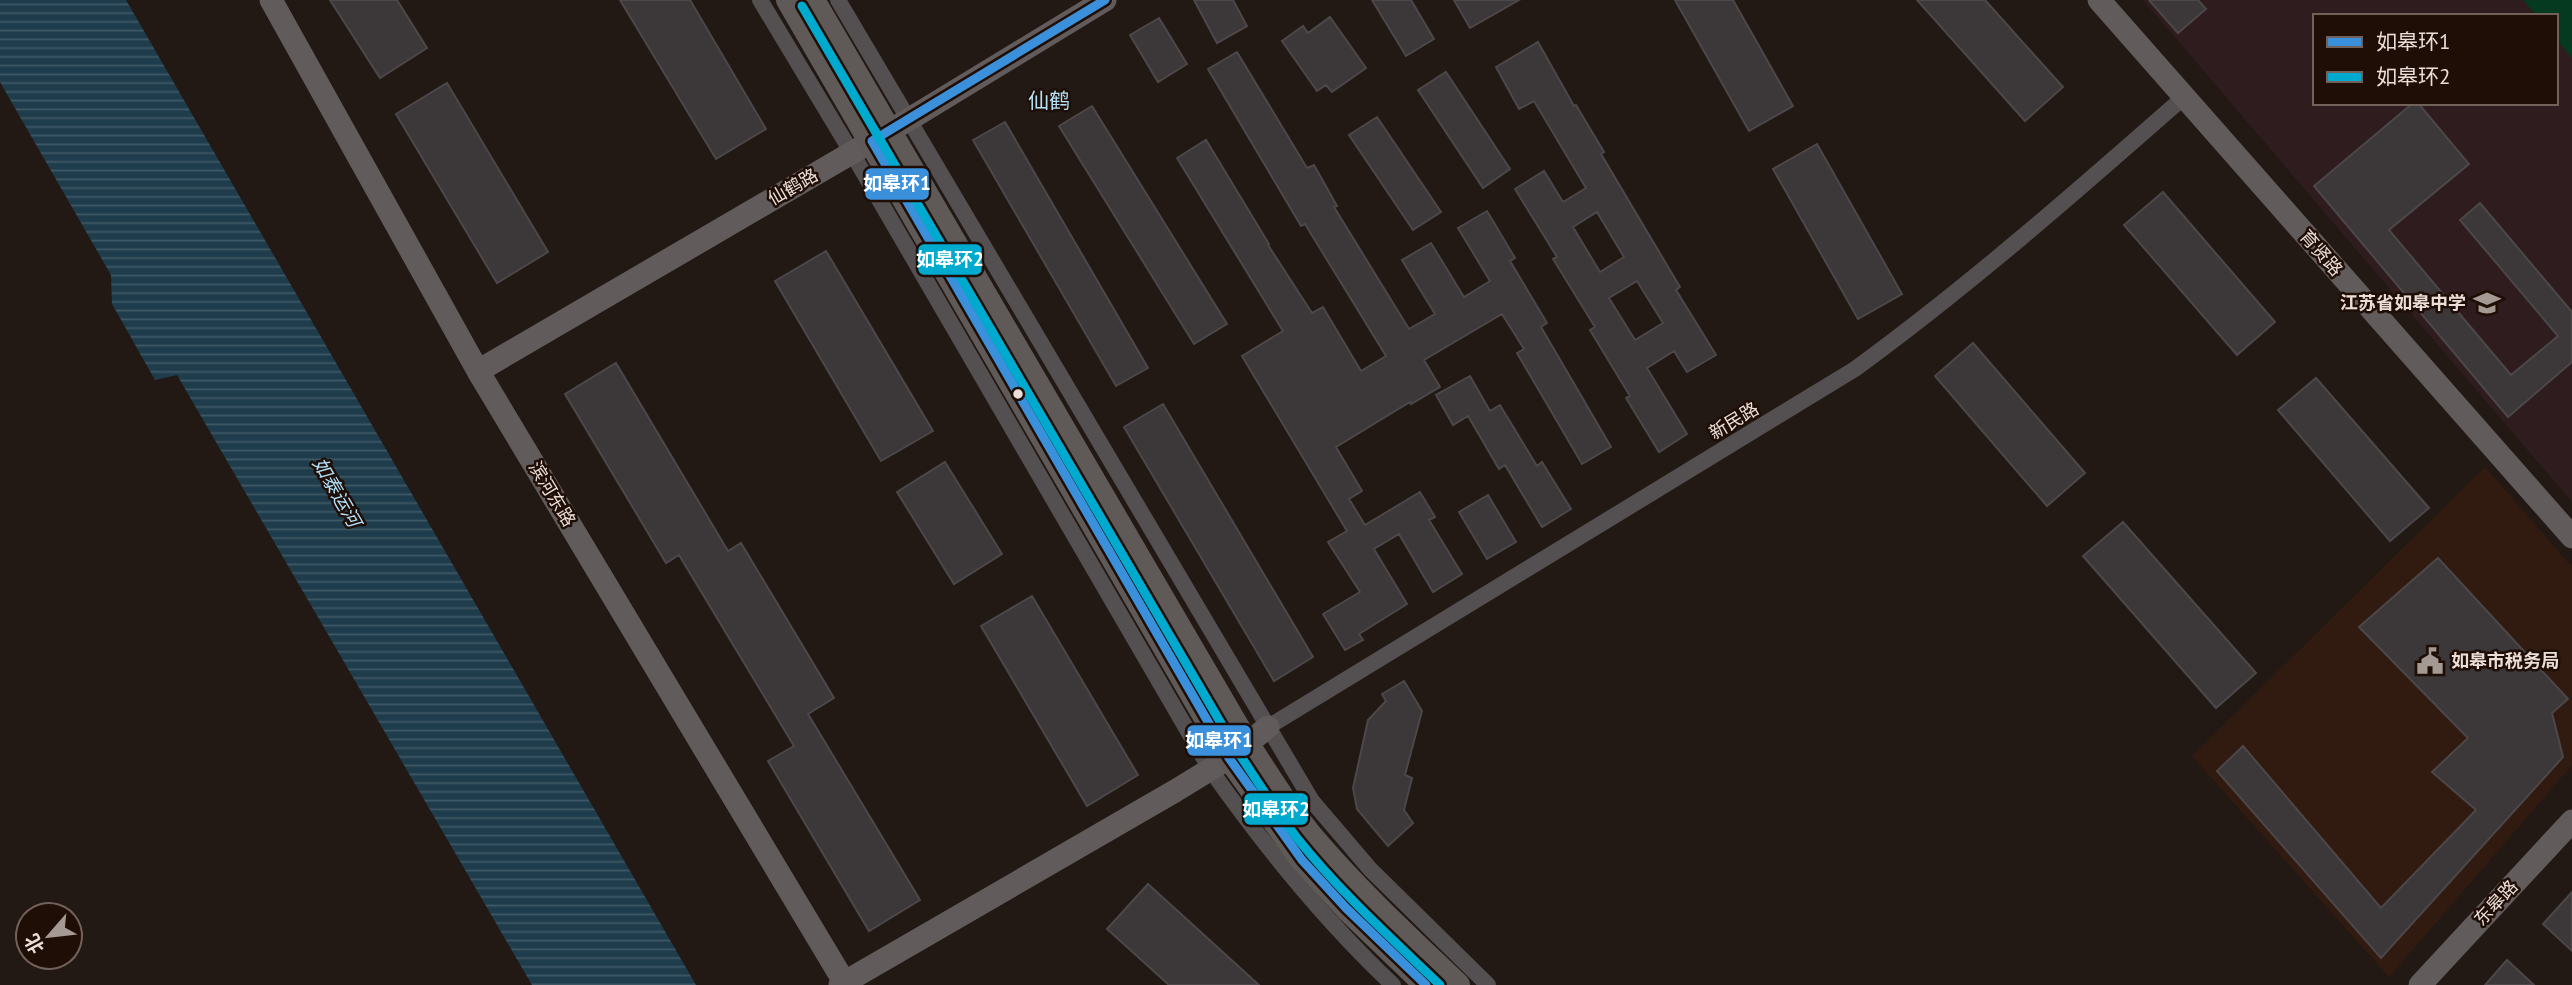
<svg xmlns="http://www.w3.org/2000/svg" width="2572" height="985" viewBox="0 0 2572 985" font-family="'PT Sans','Noto Sans SC',sans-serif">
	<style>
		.built { fill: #311b10 }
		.education { fill: #2e1c1e; fill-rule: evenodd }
		.park { fill: #063a20 }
		.water { fill: url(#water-rules) }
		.building { fill: #3c3738; stroke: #4c4749; stroke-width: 2; fill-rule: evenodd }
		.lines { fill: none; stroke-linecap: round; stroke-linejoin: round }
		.street { stroke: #544f50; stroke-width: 16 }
		.secondary { stroke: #615b5b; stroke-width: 23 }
		.primary { stroke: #5f5a58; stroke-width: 24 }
		.bus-1-casing { stroke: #1f0e06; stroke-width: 14 }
		.bus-2-casing { stroke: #1f0e06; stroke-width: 14 }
		.bus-1 { stroke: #3a90db; stroke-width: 9 }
		.bus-2 { stroke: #00a9ce; stroke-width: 9 }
		.bus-dot { fill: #ebded8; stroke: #1f0e06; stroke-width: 2.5 }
		.labels { text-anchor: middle; stroke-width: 5; stroke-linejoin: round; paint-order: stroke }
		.street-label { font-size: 18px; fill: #ebded8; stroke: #1f0e06 }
		.poi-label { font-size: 18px; font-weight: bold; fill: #ebded8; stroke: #1f0e06; text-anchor: end }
		.water-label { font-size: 19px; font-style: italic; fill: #afdff9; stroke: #1f0e06 }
		.quarter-label { font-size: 21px; fill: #b0e1f9; stroke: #1f0e06 }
		.line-badge { stroke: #1f0e06; stroke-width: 2.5 }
		.badge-label { font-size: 19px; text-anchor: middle; font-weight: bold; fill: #fff }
	</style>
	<defs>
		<pattern id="water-rules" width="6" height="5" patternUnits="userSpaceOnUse" patternTransform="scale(1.75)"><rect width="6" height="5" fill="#1e3c4c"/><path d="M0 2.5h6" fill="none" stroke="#3f5865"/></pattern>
	</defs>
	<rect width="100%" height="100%" fill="#231914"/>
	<path class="built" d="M2485,467L2572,567V765L2389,977L2192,756Z"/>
	<path class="education" d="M2143,0H2572V502ZM2315,16H2556V103H2315Z"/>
	<path class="park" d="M2523,0H2572V58L2556,39V16H2537Z"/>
	<path class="water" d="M0,0H126L696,985H532L177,375L155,380L112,304L111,275L0,82Z"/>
	<path class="building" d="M330,0H397L427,48L380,78Z
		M620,0H690L766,129L716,159Z
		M1194,0H1233L1247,26L1217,43Z
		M1372,0H1411L1434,39L1406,56Z
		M1454,0H1519L1470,28Z
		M1675,0H1733L1793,106L1749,131Z
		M1917,0H1985L2063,87L2025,121Z
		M2149,0H2198L2206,9L2178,33Z
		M1330,17L1366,68L1332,92L1326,85L1317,91L1282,41L1303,26L1308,33Z
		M1159,18L1187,64L1158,82L1130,35Z
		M1538,42L1574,106L1576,105L1604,152L1601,154L1680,287L1676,290L1716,355L1687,372L1674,351L1647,368L1687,434L1659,452L1626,398L1630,396L1590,330L1595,327L1553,259L1557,257L1515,189L1544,171L1563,202L1586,188L1534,101L1519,109L1496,67ZM1597,212L1624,257L1600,272L1573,227ZM1637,281L1663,323L1635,340L1609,298Z
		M1237,52L1307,168L1314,165L1337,206L1334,207L1409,329L1435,314L1402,260L1431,243L1464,297L1490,281L1458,228L1487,211L1515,258L1510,261L1547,323L1541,327L1611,447L1582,464L1517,353L1524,349L1502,314L1424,360L1440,387L1411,404L1410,402L1336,447L1362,491L1349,499L1365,525L1420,492L1435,517L1429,520L1462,574L1433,592L1399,534L1374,549L1407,604L1359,634L1363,640L1345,650L1323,614L1360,592L1328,542L1347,531L1242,356L1283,331L1177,158L1206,140L1269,244L1268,245L1312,313L1323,307L1361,371L1386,356L1305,224L1301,226L1208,69Z
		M1446,72L1510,169L1483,188L1418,90Z
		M447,83L548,252L497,283L396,114Z
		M2413,103H2418L2469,164L2389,230L2511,375L2558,336L2460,220L2480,203L2572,312V362L2508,417L2314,186Z
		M1092,106L1227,324L1194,344L1059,126Z
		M1377,117L1441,212L1413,230L1349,135Z
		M1005,122L1148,368L1116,386L973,140Z
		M1817,144L1902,294L1858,319L1773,169Z
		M2163,192L2275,322L2237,355L2124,225Z
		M826,251L933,431L881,461L775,281Z
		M1973,343L2085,473L2047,506L1935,376Z
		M616,363L728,551L741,543L834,698L808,714L920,900L869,931L768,761L794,746L679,555L666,563L565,394Z
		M1470,376L1490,411L1500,405L1537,466L1542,462L1571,509L1542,527L1505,465L1499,469L1468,416L1453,425L1436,395Z
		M2316,378L2429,508L2390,541L2278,410Z
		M1163,404L1313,657L1274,681L1124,427Z
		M945,462L1002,554L954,584L897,492Z
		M1488,495L1516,542L1487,559L1459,512Z
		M2123,522L2256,673L2216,708L2083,556Z
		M2438,558L2568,699L2552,713L2563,757L2381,958L2217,771L2243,746L2381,908L2476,810L2432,772L2468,738L2359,627Z
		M1032,596L1138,775L1087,806L981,626Z
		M1404,681L1422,711L1405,775L1412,778L1404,810L1413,823L1388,846L1357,809L1353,788L1368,720L1386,701L1382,694Z
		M1148,884L1259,985H1169L1107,929Z
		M2572,892V951L2543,924Z
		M2507,960L2534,985H2485Z"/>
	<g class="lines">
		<path class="street" d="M760,0L852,153L1210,769C1265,847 1323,919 1393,985
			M838,0L1312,801L1370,869L1488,985
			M1268,727L1855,369C1970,285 2077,191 2184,97"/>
		<path class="secondary" d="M271,0L478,371L846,985
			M2099,0L2572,537
			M478,371L908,120L1105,0
			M840,985L1175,791L1229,758L1268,727
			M2420,985L2572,821"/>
		<path class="primary" d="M788,0L1229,758L1302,860L1346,908L1426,985
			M813,0L1247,743C1269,777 1291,813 1318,844C1361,894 1410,939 1458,985"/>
		<defs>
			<path id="bus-1" d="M1105,0L872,141L1229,758L1302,860L1346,908L1426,985"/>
			<path id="bus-2" d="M802,6L1236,749C1256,779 1275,810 1297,838C1340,892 1391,938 1440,985"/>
		</defs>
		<use href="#bus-1" class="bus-1-casing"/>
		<use href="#bus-2" class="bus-2-casing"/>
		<use href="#bus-1" class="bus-1"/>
		<use href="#bus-2" class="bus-2"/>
	</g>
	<defs>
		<symbol id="school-bare" viewBox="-9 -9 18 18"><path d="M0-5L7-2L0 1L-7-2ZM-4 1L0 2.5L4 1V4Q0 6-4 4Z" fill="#a59993" stroke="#1f0e06" stroke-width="2.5" paint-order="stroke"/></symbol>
		<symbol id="civic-bare" viewBox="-9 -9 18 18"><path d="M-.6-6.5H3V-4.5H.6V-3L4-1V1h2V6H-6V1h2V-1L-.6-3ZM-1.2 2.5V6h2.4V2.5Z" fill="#a59993" stroke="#1f0e06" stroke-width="2.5" paint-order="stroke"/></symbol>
	</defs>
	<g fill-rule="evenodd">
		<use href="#school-bare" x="2468" y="284" width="38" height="38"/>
		<use href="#civic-bare" x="2411" y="642" width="38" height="38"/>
	</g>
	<circle class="bus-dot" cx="1018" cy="394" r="6"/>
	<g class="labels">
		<g class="street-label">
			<text transform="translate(793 187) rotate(-30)" y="6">仙鹤路</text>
			<text transform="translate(2321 253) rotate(49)" y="6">育贤路</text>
			<text transform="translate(1734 421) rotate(-31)" y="6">新民路</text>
			<text transform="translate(552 494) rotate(59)" y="6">滨河东路</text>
			<text transform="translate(2496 903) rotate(-47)" y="6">东皋路</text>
		</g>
		<g class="poi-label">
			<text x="2466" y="309">江苏省如皋中学</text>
			<text x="2451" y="667" text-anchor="start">如皋市税务局</text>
		</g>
		<g class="water-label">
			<text transform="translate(337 492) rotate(60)" y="7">如泰运河</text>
		</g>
		<g class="quarter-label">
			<text x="1049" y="108">仙鹤</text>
		</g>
	</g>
	<g class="line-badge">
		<rect x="864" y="167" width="66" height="34" rx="7" fill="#3a90db"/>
		<rect x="917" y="243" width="66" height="33" rx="7" fill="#00a9ce"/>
		<rect x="1186" y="724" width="66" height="33" rx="7" fill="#3a90db"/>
		<rect x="1243" y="792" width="66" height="34" rx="7" fill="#00a9ce"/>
	</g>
	<g class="badge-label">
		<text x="897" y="190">如皋环1</text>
		<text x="950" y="266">如皋环2</text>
		<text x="1219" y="747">如皋环1</text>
		<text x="1276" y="816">如皋环2</text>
	</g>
	<rect x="2313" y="14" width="245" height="91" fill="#1f0e06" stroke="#71615a" stroke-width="2"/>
	<rect x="2327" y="37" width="35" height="10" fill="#3a90db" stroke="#71615a" stroke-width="2"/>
	<text x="2376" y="49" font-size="21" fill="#ebded8">如皋环1</text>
	<rect x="2327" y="72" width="35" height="10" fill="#00a9ce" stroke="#71615a" stroke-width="2"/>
	<text x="2376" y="84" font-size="21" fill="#ebded8">如皋环2</text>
	<g transform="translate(49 936) rotate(242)"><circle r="33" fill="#1f0e06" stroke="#71615a" stroke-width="2"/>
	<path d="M0-5L12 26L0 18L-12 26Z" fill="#a59993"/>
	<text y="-10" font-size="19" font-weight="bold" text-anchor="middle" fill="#ebded8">北</text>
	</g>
</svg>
